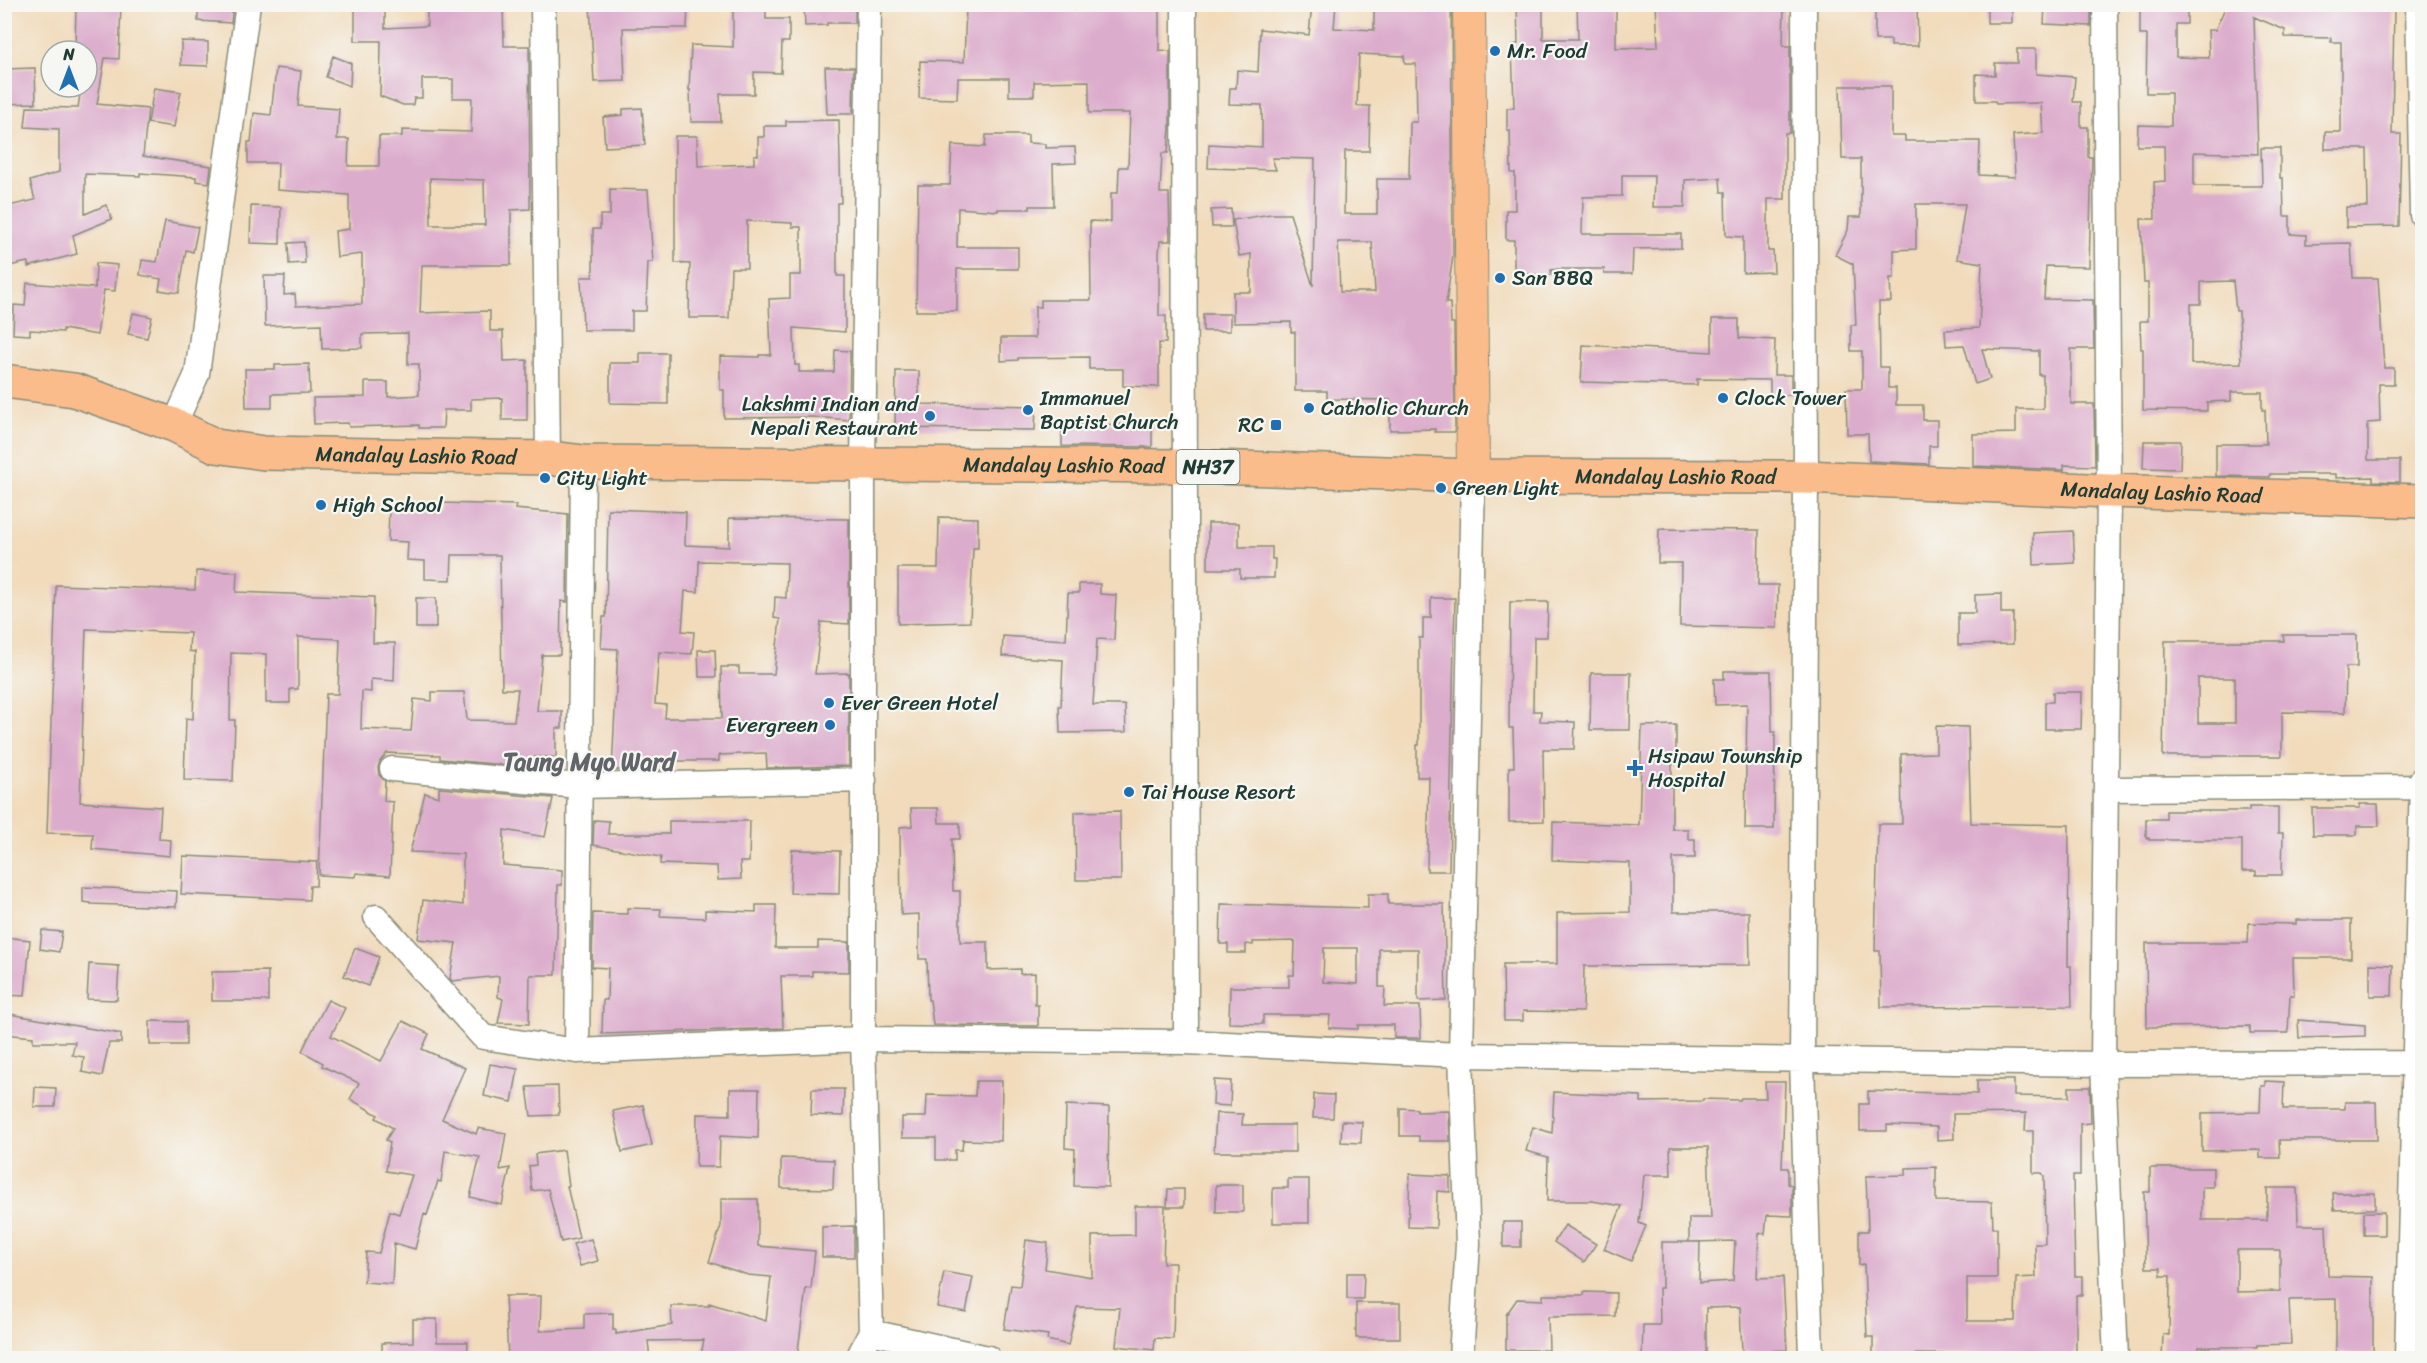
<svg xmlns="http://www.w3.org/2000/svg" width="2427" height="1363" viewBox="0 0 2427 1363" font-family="Sriracha,sans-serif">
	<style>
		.building { fill: #dcaccc; fill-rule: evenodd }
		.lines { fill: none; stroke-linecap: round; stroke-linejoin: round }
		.minor-casing { stroke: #888c78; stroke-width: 27 }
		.major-casing { stroke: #888c78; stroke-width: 34 }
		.highway-casing { stroke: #888c78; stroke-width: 36 }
		.minor { stroke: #fff; stroke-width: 24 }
		.major { stroke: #fabc8b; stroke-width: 32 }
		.highway { stroke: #fabc8b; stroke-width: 33 }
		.poi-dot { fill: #1f6fb2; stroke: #f6f6f2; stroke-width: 2 }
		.labels { text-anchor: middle; stroke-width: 4.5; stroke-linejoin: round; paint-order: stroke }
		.shield { fill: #f6f6f2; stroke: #60746d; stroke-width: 1.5 }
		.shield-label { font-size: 20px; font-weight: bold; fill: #1f3d34 }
		.poi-label { font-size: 21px; fill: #1f3d34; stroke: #f6f6f2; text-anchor: start }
		.street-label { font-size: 21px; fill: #1f3d34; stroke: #f6f6f2 }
		.quarter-label { font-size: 24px; font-weight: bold; fill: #616469; stroke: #f6f6f2 }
	</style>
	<rect width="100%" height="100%" fill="#f6f6f2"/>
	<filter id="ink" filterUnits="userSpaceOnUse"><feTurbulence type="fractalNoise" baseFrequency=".0167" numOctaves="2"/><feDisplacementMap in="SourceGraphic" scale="12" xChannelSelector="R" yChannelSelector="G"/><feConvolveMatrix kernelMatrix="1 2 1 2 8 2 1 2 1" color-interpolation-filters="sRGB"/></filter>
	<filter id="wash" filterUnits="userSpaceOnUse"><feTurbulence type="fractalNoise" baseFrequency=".008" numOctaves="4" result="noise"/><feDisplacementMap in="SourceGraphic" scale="24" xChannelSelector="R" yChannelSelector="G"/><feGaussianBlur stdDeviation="1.35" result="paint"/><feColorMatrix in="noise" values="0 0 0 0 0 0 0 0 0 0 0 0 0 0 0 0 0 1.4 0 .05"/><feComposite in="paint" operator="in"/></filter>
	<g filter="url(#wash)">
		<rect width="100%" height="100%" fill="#f1dbbb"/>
		<g id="blocks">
			<path class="building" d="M76,4H121L119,59L105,58L97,104L148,109L143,156L211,166L209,183L196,181V177L140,173V176L85,174V214L106,205L112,219L73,235L77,254L28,267V262L4,267V207L35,200L30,181L59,172V129L25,127L27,107L78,108L81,87H87V49H75Z
				M198,4H233L231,23L198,21Z
				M427,4H503L504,46H529L530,209L511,210V265H422L420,313L490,311V331H503L504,361L527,360V420H502V398L471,399V410H444L443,428H419V425L349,427L348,423L314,424L313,398L365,397V382H388V397L419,395V364H408V333L362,334V348L322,349L321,324L265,326L264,276H285L284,295L295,294L296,306L362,304V254L337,257L335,231L349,229V195L277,190L278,163H248V142H251L254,113L271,115L276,68L301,71L298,106L339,109L337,139H349L348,166H379V136H402V130L471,132L472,98H453V79H422V98H414L413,105H403L380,96L381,41H355V5H385V28L427,26ZM430,178L484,180L485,225H431Z
				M590,4H688L687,28H623L625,81L594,82Z
				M733,4H766V19H789V42H782L781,73L754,72V94H720L721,122H691L690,90H689L691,45L733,47Z
				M804,4H855V23H827V25L805,26Z
				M1025,4L1159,7V50L1170,51V127L1168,153H1162L1160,193H1169L1170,241H1160L1159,253V316H1166V343H1159V387L1123,386V369H1089V357L1018,358V360L1001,361V338H1035V307H1041V300H1091L1090,221L1111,222V193H1118L1119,167H1128L1130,113H1089V81L1034,82V96H1009V78H958L957,99L919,98L920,61L964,62L966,6L1025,7Z
				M1312,4H1336L1334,28L1374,30V4H1451L1453,256L1446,303H1450L1451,323H1454L1455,432H1435V429L1390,430V400L1327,399V391H1295V332H1291V322L1233,323V292H1251V254L1239,256L1233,220L1271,214H1290L1313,286L1315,159L1272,158L1276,170L1208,168L1209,144L1262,147V105L1229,104L1230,88H1236L1237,70L1258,72L1260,29L1309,35ZM1359,54L1404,56L1405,64H1416L1417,122H1410L1409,179H1377V214H1344L1345,151H1369L1370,106H1357ZM1338,242H1372L1375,292H1340Z
				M1517,4H1543V39H1578L1577,4H1616V48L1658,47L1656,4H1784L1783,46H1790V133H1785V199H1768V251H1773L1774,272L1743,273V237L1726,236L1725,192H1721L1720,178L1685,180V207H1653L1654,175H1622V196L1583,197L1582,234H1681V248L1633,249L1632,274H1604V269H1559L1551,270V275L1514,274V240H1506V210H1515V173H1511L1510,131H1507V108H1514L1512,45L1518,44Z
				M1875,4H1917L1918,46H1891V40H1875Z
				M1987,4H2012V23H1987Z
				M2045,4H2091V26L2044,24Z
				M2224,4H2326V8H2394L2392,134H2401L2399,226L2346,227V207H2368L2367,149H2325V132H2341V42H2331V38L2285,37V30L2254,17L2258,154L2194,152V186H2262L2261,148H2280V178H2283L2284,216H2290V234L2306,235V244L2351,243L2353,278H2378L2384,368H2394V384H2379L2380,422L2368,423V460H2400V482L2373,481V477L2336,478V474H2270V477L2216,476V444H2266L2265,410H2262V392H2231V401L2207,402V411L2143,410V349H2141L2140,321H2148V283H2144L2141,219H2155L2154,182L2165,181L2164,146H2137L2138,125L2171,126V93H2146L2147,35H2140V5H2187V24H2176V57L2209,58L2208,30H2215L2226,6ZM2233,281L2236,311H2239L2241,363L2191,364V304H2201V282Z
				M181,41L208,42V66L181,65Z
				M2017,49H2036V74L2075,77L2073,102H2081V127H2088V157H2092L2089,267L2046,266L2044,299L2093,300L2094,349H2071V404H2094L2095,466L2064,465V470L1973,466V434L2016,433V409H2043V375H2039V351L1982,349L1990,379L1975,384L1964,345L1946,346L1945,330L1979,328L1982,263L1957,259L1965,204H1916V249L1894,250V278H1890L1891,302H1879L1880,367H1888V388H1896V405H1923V420H1937V446H1929V464L1869,461L1868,434H1847L1846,389H1862V351H1851V325H1856L1853,264L1835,255L1848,230L1849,217H1861V159H1842L1840,86H1891V136H1905V141H1980L1979,175L2015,177L2013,135L2043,133L2041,103L1996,104L1995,101H1976V74L1995,75V63H2017Z
				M333,56L351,63L350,86L326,77Z
				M825,67H854L853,114H827Z
				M35,68L36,103L6,104L5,69Z
				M154,88L181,92L174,127L148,123Z
				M642,108L645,145L605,147L603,117L623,115V109Z
				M839,120L841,203H837V276H845V332L794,328L795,365H799V372H834L835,350L850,351L849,420L813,417L724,418V390H720V356L759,357V355H771L769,299L790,298V275H801V227H792V223L747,221V268H731L729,318H689L690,264L675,263V136H697L698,166L754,164V155H758V137H764V126H786V121Z
				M986,135H1028V143L1045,144V148L1075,147L1076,163L1053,164L1054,206H1030V209H998V211L958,208L957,247H1018V269H957V311H916L918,185H950L952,145L985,147Z
				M610,189L648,190L653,262H648L646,311H632V330H583L581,277H593V229H600V215H610Z
				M251,206L281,207L280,244L250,243Z
				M1231,209L1232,227H1212L1211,210Z
				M165,221L198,227L193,252L186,250L179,293L159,290L161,279L140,275L142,260L157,262Z
				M304,242L305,263L289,264L288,243Z
				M96,263L117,265L115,291L104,290L97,335L63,329V332L30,330V335L13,334L14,305L25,306L27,283L95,288Z
				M133,313L152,317L147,338L128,334Z
				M1203,314H1230V331H1203Z
				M1712,319H1739V338L1775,340L1774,375H1791V395H1770V380L1697,379V385L1581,382L1583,345L1712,352Z
				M640,353H668V404L610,403V363H640Z
				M309,364L310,393L272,394V408H246L245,369H275V365Z
				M896,371H919V404L1036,406L1035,430L895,428Z
				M1152,424V447L1062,446V425Z
				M2144,441H2181L2180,469L2143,468Z
				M440,503L516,505L515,509L568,514L567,602L561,601L560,655H542L537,711H562V728H556V757H535L534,768L440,759V755L387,753L380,761L378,768L379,775L385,781L384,801L393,802L390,876L356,873L355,877L319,875L326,694H338L340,639L298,637V689H290V703H266V654L231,653L230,720H235L233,781L184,780L186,718L193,719L195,652L189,651L190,633L86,629L80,802L161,807L159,839L171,840L170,856L92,849L93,834L47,833L56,585L195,590L196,571L237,572L236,592L374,597L373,643H395L394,681L371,679V692L362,691L361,729L411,731L414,699L432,701V692H464L467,720L514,721L518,689H502L500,555H452L451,580L425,579V561L407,560L408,542L388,541L389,508L440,510Z
				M608,509L686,512L685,545L729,547V518L849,519V624L821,622L815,674L849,673V766L767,768L766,753L719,755V761H664V770H612L618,649L601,648L603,617H606ZM699,561L787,563L786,598L775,597L774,618L780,619L774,674H739V667H721L722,718H665L666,705L655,704L659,652L692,654L694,632L682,631L685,591L698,592Z
				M939,517L978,518V548H973L970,622L898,624V568H938Z
				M1208,523H1239V547H1272V559H1275L1274,578H1240V569H1208Z
				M1659,529L1759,530L1758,585H1778L1777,628L1680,626L1681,563H1658Z
				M2073,531L2075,563L2034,565L2033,533Z
				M1079,584H1100V594L1116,595L1114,640L1097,639L1093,705H1125L1126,732L1060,733L1059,706H1061L1063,660L1002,656L1003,636L1066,640L1068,593H1079Z
				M2001,594V613H2013V644L1958,645V613H1975V595Z
				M416,598H436V628H416Z
				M1431,598H1455L1449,871H1427L1429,777H1417V745H1419V638H1423V618H1431Z
				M1510,602H1548L1547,637H1534L1533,711H1541L1540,721L1575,722L1574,749H1543L1544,821L1509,822V767H1514L1513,728H1509Z
				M2283,635H2357V667H2346L2345,713L2282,712V756H2163L2165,641H2284ZM2198,678H2235V723H2198Z
				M698,650H715L716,677H699Z
				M1724,671H1771L1772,732H1775L1774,829H1745L1747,704L1715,705L1714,679H1724Z
				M1591,673H1631L1630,730H1590Z
				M2053,692H2082L2081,729H2045V702H2053Z
				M1676,725V764H1672V829H1688V839H1695V858H1673V912H1749L1750,965L1584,966L1583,1012L1523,1011V1021H1504L1503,964H1557V913L1630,912V863L1552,860L1553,822L1639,825L1642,726Z
				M1936,726L1968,727L1971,823L2069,825L2068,966H2071L2072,1006L1881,1007L1880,951H1875L1878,824H1902L1901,754L1936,753Z
				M439,788L553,798L545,837L504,830L503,865L562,870V885H558L556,975H530L529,1024L498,1023L503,999L498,997L499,976L452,981L450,978L456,943L418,939L423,900L463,905V854L410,852L425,793L439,797Z
				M2360,804H2378L2379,826H2357V835H2313L2312,808H2360Z
				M2249,807H2278V833H2283L2282,875H2256V871H2242V840H2149V838H2146V819H2166V811H2249Z
				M911,808H938L939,823H960V839H952L953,891H960V942H988V970L1020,969V974L1035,973V1005H1038V1026L933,1025L930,1000H928L927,959H919V914L901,915L900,827L912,826Z
				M1120,811L1121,880H1076L1075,812Z
				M594,820L609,821L608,834H669V821H750L749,862H740L741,879L718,880L717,866L660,864L661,857L593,845Z
				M792,850L840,851L839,894L790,893Z
				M183,856L317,862L316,886H310L309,900L181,894Z
				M83,887L177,891L176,907L91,904V903L83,902Z
				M1368,894H1388V904H1444L1446,1000L1418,1001V949H1379V987H1385L1384,1006H1420L1421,1038H1394V1025H1358V1029L1329,1028L1330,1015H1263V1024L1229,1023L1230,987H1289V975H1294L1295,941L1253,942V945L1246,944V953H1228V944H1220L1221,904L1368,908ZM1324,948H1358V984L1323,982Z
				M756,905H776L775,948H818V941L849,942V972L812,971V976H781L783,1028L602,1034L603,1000H607L608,968L592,967L593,913L627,914V908L661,909L660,916L705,918V910L756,912Z
				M2296,920H2351V958H2293L2294,995H2290L2288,1033H2250V1026L2147,1027L2146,943H2248L2249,923L2296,924Z
				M42,930L62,932L59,952L40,949Z
				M4,937L30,940L25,996L4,995Z
				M355,948L379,957L368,986L344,976Z
				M89,964L119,966L117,1000L87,999Z
				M2370,964L2393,965L2392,996H2370Z
				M268,971V1001H212V972Z
				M328,1000L345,1008L331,1036L381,1061L403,1021L429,1034L422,1049L465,1068L442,1119L476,1134L478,1128L506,1133L500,1170L510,1168L502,1205L470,1197L480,1157L445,1151L441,1182L438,1181L427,1215L424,1214L415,1249L394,1243L392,1284L364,1282L366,1252L379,1253L390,1211L399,1214L412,1175L386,1171L390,1142L386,1140L393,1128L376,1118L378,1115L350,1099L359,1083L322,1066L323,1063L302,1051Z
				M4,1013L121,1034V1043H109L102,1076L82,1072L84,1057L72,1055L75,1042H33V1037L4,1034Z
				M2298,1020L2365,1025V1036L2299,1038Z
				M150,1021L186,1022V1045H150Z
				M490,1064L518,1069L512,1102L484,1096Z
				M1214,1080L1231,1081L1230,1106L1213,1105Z
				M1977,1080H2014V1096L2069,1097V1087H2090L2091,1123L2080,1124V1176H2073L2075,1276H2082V1295H2076V1356L1983,1359V1354H1916V1359H1873V1337H1867L1864,1264L1859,1265V1231H1868L1866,1176L1906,1175V1168L1936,1167V1201L1992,1202L1993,1228H1997V1278H1967V1321H2015L2016,1278L2036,1277L2035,1244H2045L2044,1176L2042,1173H2033V1131H2025L2026,1113L1953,1114L1954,1139L1937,1140V1127L1887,1125V1131H1860V1104H1868V1091L1977,1094Z
				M976,1081H1002L1001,1141L963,1140L962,1150H955V1160H936V1138H902V1117H926L927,1095L975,1096Z
				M2265,1081L2284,1082L2283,1109H2345V1102H2376L2377,1140H2279L2280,1158H2260V1150L2202,1151V1113L2260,1112L2261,1086H2265Z
				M1765,1082H1785L1782,1168H1788V1184L1792,1185V1216L1767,1215L1765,1234L1759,1233L1757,1278L1783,1277L1787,1350L1742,1352L1740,1307L1706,1308V1359H1642L1643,1325H1660L1659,1288H1662V1242H1700L1699,1283L1733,1281L1735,1241L1689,1242V1218H1711L1708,1147H1670L1671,1175H1644L1639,1223L1646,1226L1631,1261L1604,1249L1622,1206L1592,1201H1547L1548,1157L1526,1151L1533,1127L1552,1133L1554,1092L1641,1096V1102L1702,1101L1703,1099L1740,1100L1741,1098H1766Z
				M558,1086L559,1115L531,1116L527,1087Z
				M35,1087L56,1088L55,1107H34Z
				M730,1089H759L758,1138L720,1136L719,1167H696L697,1114L730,1115Z
				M812,1089H844L843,1116L811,1115Z
				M1314,1094L1334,1095L1333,1118H1313Z
				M643,1105L652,1145L622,1152L613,1111Z
				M1066,1105L1109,1107L1108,1187L1074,1186L1075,1149L1065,1148Z
				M1400,1108L1417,1109V1112L1449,1111L1450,1141H1419V1136H1400Z
				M1216,1113L1243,1114L1242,1125H1295V1152H1214Z
				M1342,1121L1362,1122L1361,1143L1341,1142Z
				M564,1150L569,1186H567L579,1238L561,1242L548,1189L532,1191L529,1166L536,1165L535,1154Z
				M781,1158L834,1160L833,1189L781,1188Z
				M2150,1168H2213V1187H2202V1220H2267V1188H2297L2298,1225H2326L2328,1276L2373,1277V1354L2336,1353V1299L2289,1300L2291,1344L2257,1345V1347H2199L2198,1359H2162L2163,1334L2169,1335L2170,1276H2161V1268H2146L2144,1192H2150ZM2237,1250H2280V1291L2237,1292Z
				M1410,1174L1450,1176V1192L1437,1191L1436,1228L1408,1227Z
				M1288,1179H1309V1223H1273V1188H1288Z
				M1216,1185H1243V1212H1216Z
				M1168,1189H1184V1207H1167Z
				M2333,1193H2375V1209L2334,1210Z
				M721,1199H758V1246L815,1251L811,1289L806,1288L797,1359H700L704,1340L648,1341L650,1359H508L505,1296H541L540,1331L584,1329V1314L613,1313V1330H616V1334L672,1325L671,1306H709V1303L766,1321L771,1277L748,1275L709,1262L721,1226Z
				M1135,1206H1165L1163,1263H1175L1173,1339L1155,1338L1154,1350L1116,1346L1120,1308L1077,1307L1068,1345L1047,1340L1048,1335L1004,1329L1011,1285L1020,1286L1026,1240L1048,1243L1045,1269L1092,1277V1236L1135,1235Z
				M2364,1212H2384V1235H2364Z
				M1503,1222H1521V1247H1503Z
				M1565,1225L1596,1244L1584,1262L1554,1242Z
				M854,1226V1257H822V1227Z
				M591,1239L598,1261L580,1266L573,1244Z
				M944,1272L973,1277L966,1312L937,1307Z
				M1347,1273H1364L1363,1299H1347Z
				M1584,1292L1616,1293L1615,1316L1548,1317L1549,1350H1506V1315L1517,1299L1543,1300V1295H1584Z
				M1356,1303H1400V1338H1356Z
				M413,1319H437V1342H468L467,1359H382V1343L413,1342Z"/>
		</g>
	</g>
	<g filter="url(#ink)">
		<use href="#blocks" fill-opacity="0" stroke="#888c78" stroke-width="1.5"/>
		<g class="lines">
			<defs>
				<path id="minor" d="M543,4L548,458
					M1184,4L1186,1042
					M1804,4L1806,477L1802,1060L1811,1358
					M2105,4L2109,491L2103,1064L2116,1358
					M2418,4L2422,215
					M174,425L197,374L248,4
					M392,769L579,786L864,780
					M2106,789L2422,787
					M376,917L483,1037L577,1051L863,1039L1186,1042L1461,1055L2103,1064L2422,1063
					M577,1051L583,462
					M871,1332L988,1358
					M858,1358L871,1332L863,1039V466L869,4
					M1461,1358L1468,1244L1461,1055L1473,476
					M2407,1358L2422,779"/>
				<path id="major" d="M1469,4L1473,476"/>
				<g id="highway">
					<path id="s1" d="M4,381L74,390L174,425L216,446L264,453L548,458L583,462L1184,466L1473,476L1806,477L2109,491L2422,501"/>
				</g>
			</defs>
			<use href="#minor" class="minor-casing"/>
			<use href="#major" class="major-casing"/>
			<use href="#highway" class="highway-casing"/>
			<use href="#minor" class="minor"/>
			<use href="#major" class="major"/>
			<use href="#highway" class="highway"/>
		</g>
	</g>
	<g class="poi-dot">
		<circle cx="1495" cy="51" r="6"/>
		<circle cx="1500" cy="278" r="6"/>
		<circle cx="1723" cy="398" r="6"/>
		<circle cx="1309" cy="408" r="6"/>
		<circle cx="1028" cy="410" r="6"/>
		<circle cx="930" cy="416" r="6"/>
		<rect x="1270" y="419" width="12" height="12" rx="3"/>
		<circle cx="545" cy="478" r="6"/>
		<circle cx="1441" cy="488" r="6"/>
		<circle cx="321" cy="505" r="6"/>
		<circle cx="829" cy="703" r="6"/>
		<circle cx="830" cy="725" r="6"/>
		<path d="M1632 759h6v6h6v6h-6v6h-6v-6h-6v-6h6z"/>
		<circle cx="1129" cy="792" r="6"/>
	</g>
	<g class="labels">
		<rect class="shield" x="1176.5" y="450" width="63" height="34" rx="4.5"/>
		<g class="shield-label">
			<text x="1208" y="474">NH37</text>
		</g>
		<g class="poi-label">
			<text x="1507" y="58">Mr. Food</text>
			<text x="1512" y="285">San BBQ</text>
			<text x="1040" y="405">Immanuel<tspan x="1040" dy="24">Baptist Church</tspan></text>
			<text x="1735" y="405">Clock Tower</text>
			<text x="918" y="411" text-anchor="end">Lakshmi Indian and<tspan x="918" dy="24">Nepali Restaurant</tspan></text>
			<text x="1321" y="415">Catholic Church</text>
			<text x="1264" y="432" text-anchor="end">RC</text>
			<text x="557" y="485">City Light</text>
			<text x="1453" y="495">Green Light</text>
			<text x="333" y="512">High School</text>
			<text x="841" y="710">Ever Green Hotel</text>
			<text x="818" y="732" text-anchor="end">Evergreen</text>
			<text x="1648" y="763">Hsipaw Township<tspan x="1648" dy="24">Hospital</tspan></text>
			<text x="1141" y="799">Tai House Resort</text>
		</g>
		<g class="street-label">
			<text dy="7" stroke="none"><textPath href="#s1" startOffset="424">Mandalay Lashio Road</textPath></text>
			<text dy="7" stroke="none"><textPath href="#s1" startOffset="1072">Mandalay Lashio Road</textPath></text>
			<text dy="7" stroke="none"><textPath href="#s1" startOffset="1684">Mandalay Lashio Road</textPath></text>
			<text dy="7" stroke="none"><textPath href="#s1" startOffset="2170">Mandalay Lashio Road</textPath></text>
		</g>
		<g class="quarter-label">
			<text x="589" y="770">Taung Myo Ward</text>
		</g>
	</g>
	<rect width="2427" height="1363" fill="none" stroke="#f6f6f2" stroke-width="24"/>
	<g transform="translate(69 69)"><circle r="28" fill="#f6f6f2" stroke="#a0aca6" stroke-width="1.5"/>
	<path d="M0-4.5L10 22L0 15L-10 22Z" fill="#1f6fb2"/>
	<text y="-9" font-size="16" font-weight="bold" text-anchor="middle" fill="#1f3d34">N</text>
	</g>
</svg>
